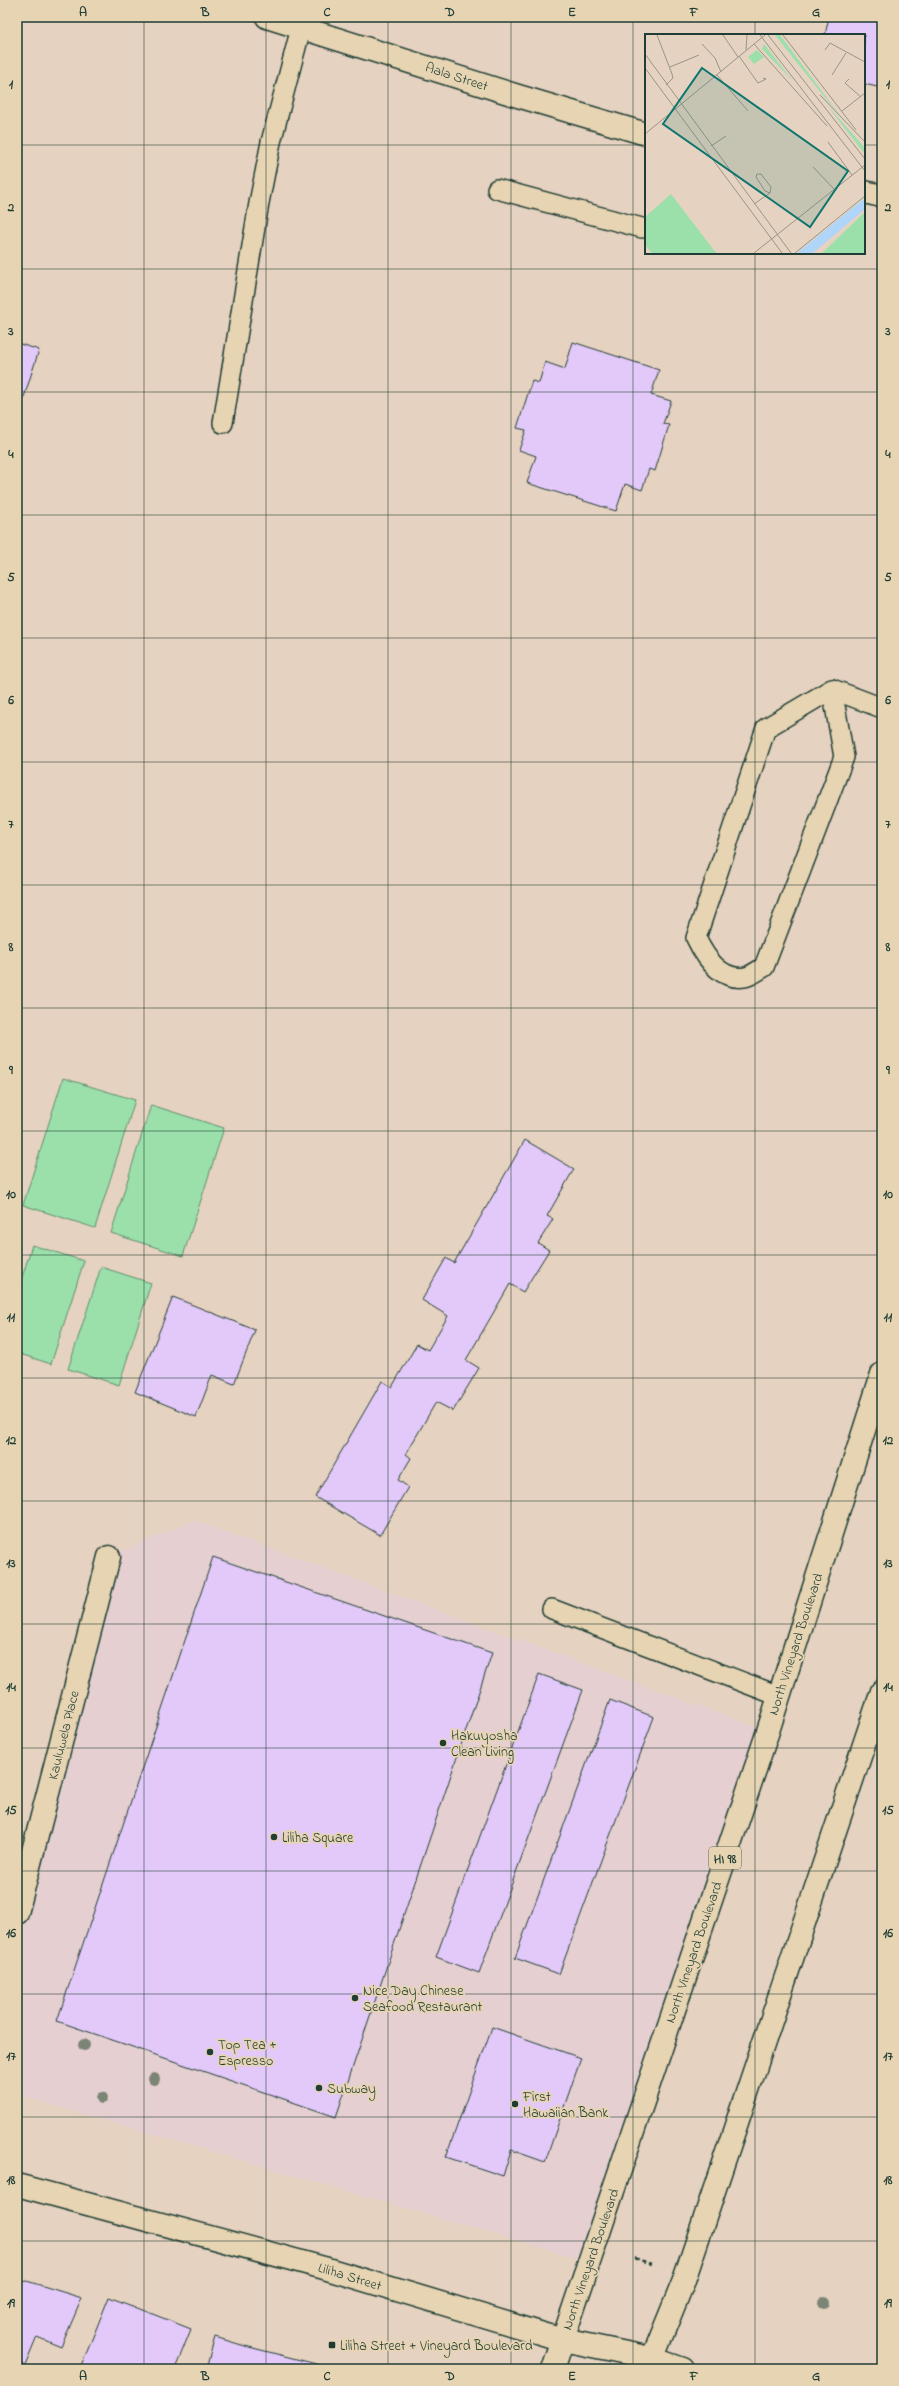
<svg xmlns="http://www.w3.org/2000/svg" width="899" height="2386" viewBox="0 0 899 2386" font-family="'Indie Flower',sans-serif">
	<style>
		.built { fill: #e5cfd1 }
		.green { fill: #9bdfaa; stroke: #5d8e6f }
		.building { fill: #e2c9f9; stroke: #1f3d34 }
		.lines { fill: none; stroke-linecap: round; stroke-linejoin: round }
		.service-casing { stroke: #1f3d34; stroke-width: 22 }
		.minor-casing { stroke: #1f3d34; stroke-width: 25 }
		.tertiary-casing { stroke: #1f3d34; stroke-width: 25 }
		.primary-casing { stroke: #1f3d34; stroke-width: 25 }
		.path { stroke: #1f3d34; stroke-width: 2.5; stroke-dasharray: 4 3; stroke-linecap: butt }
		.service { stroke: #e7d4b2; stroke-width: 19 }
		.minor { stroke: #e7d4b2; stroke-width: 22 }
		.tertiary { stroke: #e7d4b2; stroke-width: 22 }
		.primary { stroke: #e7d4b2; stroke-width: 22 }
		.tree { fill: #7c8476 }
		.grid { fill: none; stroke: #1f3d34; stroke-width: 1; stroke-opacity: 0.55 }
		.poi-dot { fill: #1f3d34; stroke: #e7d4b2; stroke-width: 1.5 }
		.labels { text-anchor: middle; stroke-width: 3.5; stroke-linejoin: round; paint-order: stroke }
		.shield { fill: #e7d4b2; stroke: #5b6a5a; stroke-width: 1 }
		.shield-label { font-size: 13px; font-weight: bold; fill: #1f3d34 }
		.street-label { font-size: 14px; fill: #1f3d34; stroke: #e7d4b2 }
		.poi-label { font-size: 14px; fill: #1f3d34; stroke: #e7d4b2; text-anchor: start }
		.inset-road { fill: none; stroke: #969688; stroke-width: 1 }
		.view { fill: #0f766e; fill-opacity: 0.15; stroke: #0f766e; stroke-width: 2 }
		.inset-edge { fill: none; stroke: #1f3d34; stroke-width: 2 }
		.neatline { fill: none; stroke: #1f3d34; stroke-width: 1.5 }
		.grid-label { font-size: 13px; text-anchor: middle; font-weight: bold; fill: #1f3d34 }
	</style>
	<rect width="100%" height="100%" fill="#e6d2c0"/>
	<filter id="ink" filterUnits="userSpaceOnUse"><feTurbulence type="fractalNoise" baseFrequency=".025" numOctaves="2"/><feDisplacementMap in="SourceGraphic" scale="8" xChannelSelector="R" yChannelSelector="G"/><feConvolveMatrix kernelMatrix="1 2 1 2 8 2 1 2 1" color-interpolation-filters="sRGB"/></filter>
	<g filter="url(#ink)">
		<path class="built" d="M193,1520L768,1731L581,2259L17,2095V1908L109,1557Z"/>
		<path class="green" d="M63,1078L135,1100L95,1228L23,1205Z
			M151,1105L224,1128L183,1256L111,1233Z
			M32,1245L84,1261L51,1364L17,1353V1294Z
			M101,1267L151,1283L119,1385L68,1369Z"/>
		<path class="building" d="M829,17H882V88L864,84V35H825Z
			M573,342L659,370L651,395L671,401L663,424L669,425L655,471L649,469L642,490L625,484L616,511L527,483L536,456L519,450L526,430L517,428L532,381L539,383L545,362L565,369Z
			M17,343L39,350L19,413H17Z
			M525,1140L574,1169L547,1216L553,1219L538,1243L549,1250L523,1292L510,1284L466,1360L479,1368L453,1411L436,1402L406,1454L411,1458L398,1480L408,1487L380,1535L315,1497L382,1381L392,1387L417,1344L428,1350L448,1316L422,1300L446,1258L454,1263Z
			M173,1297L255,1330L234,1384L212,1375L196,1417L135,1392Z
			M213,1557L492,1653L336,2117L57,2021Z
			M539,1674L583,1690L479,1973L436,1957Z
			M610,1700L654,1717L559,1974L515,1958Z
			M492,2027L581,2058L545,2162L511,2150L503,2176L446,2157Z
			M17,2278L82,2298L61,2347L37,2337L25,2366L17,2362Z
			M109,2297L191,2329L175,2369H80Z
			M215,2337L245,2346L336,2369H206Z"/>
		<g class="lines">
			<defs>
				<path id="service" d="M497,189L642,228
					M223,423L259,203L271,142L301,28
					M832,689L844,757L764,967C759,970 751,976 745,977C720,981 705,957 696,938L766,728Z
					M832,689L882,708
					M552,1609L779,1696"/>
				<path id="minor" d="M17,1913L109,1557"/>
				<path id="tertiary" d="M267,17L518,96L646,134
					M864,192L882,196"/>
				<path id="primary" d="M17,2185L324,2268L563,2340L651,2358L683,2369
					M553,2369L768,1731L882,1374
					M648,2369L683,2283L882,1691"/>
			</defs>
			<use href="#service" class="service-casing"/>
			<use href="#minor" class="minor-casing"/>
			<use href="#tertiary" class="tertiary-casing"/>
			<use href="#primary" class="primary-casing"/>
			<path class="path" d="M635,2258L651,2264"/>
			<use href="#service" class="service"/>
			<use href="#minor" class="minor"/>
			<use href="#tertiary" class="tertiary"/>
			<use href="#primary" class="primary"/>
		</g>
		<g class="tree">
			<circle cx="84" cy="2045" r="6"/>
			<circle cx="154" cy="2079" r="6"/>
			<circle cx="102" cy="2098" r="6"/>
			<circle cx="824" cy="2303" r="6"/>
		</g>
	</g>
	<path class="grid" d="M144,17V2369M266,17V2369M388,17V2369M511,17V2369M633,17V2369M755,17V35M17,145H646M864,145H882M755,253V2369M17,269H882M17,392H882M17,515H882M17,638H882M17,762H882M17,885H882M17,1008H882M17,1131H882M17,1255H882M17,1378H882M17,1501H882M17,1624H882M17,1748H882M17,1871H882M17,1994H882M17,2117H882M17,2241H882"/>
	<g class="poi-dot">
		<circle cx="443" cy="1743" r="4"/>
		<circle cx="274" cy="1837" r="4"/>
		<circle cx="355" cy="1998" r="4"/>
		<circle cx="210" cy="2052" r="4"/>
		<circle cx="319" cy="2088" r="4"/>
		<circle cx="515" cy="2104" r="4"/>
		<rect x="328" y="2341" width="8" height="8" rx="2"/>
	</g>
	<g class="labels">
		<rect class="shield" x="709" y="1847" width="32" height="22" rx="3"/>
		<g class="shield-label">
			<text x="725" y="1863">HI 98</text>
		</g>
		<g class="street-label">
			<text transform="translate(457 76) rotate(18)" y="5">Aala Street</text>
			<text transform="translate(795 1644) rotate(-72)" y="5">North Vineyard Boulevard</text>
			<text transform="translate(63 1735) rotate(-76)" y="5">Kauluwela Place</text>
			<text transform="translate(693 1952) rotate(-71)" y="5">North Vineyard Boulevard</text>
			<text transform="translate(590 2259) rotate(-71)" y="5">North Vineyard Boulevard</text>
			<text transform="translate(350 2276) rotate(17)" y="5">Liliha Street</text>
		</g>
		<g class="poi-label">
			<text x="451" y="1740">Hakuyosha<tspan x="451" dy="16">Clean Living</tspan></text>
			<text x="282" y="1842">Liliha Square</text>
			<text x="363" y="1995">Nice Day Chinese<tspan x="363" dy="16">Seafood Restaurant</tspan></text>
			<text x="218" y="2049">Top Tea +<tspan x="218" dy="16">Espresso</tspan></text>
			<text x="327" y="2093">Subway</text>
			<text x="523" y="2101">First<tspan x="523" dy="16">Hawaiian Bank</tspan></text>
			<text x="340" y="2350">Liliha Street + Vineyard Boulevard</text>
		</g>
	</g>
	<g transform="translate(645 34)">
		<rect width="220" height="220" fill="#e6d2c0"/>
		<path d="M130,1H135L199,87L165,45ZM119,10L147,46L117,15ZM112,16L119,23L109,30L103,23ZM182,71L220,114V120L198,92ZM26,160L71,219H7L0,211V183ZM220,178V219H177Z" fill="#9bdfaa"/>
		<path d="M220,164V175L168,219H152Z" fill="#afd5f8"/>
		<path class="inset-road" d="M12,1L27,40L28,44L21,51M78,1L93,23M115,1L220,137M123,1L220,125M138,1L211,96M57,10L70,24L76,38M109,10L182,92M101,16L102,1M180,16L185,9L220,28M0,20L146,219M94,22L113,49L121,45L118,44M25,33L54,21M0,34L137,219M72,41L103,77M187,41L201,19M204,45L200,49L216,63M175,61L220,108M197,77L220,59M0,100L120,1M183,108L207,141M66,112L81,102M168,133L189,155M112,140H116L126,153L125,159L120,157L111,143ZM109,170L125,159M109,219L220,131M150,219L220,162"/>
		<path class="view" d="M57,34L203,137L165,193L18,90Z"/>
		<rect width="220" height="220" class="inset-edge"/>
	</g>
	<rect width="899" height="2386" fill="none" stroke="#e7d4b2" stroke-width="44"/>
	<rect x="22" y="22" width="855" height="2342" class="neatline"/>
	<g class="grid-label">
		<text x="83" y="16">A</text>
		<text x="205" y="16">B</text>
		<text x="327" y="16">C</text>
		<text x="450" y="16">D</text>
		<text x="572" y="16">E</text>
		<text x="694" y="16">F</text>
		<text x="816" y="16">G</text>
		<text x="11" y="88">1</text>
		<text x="888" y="88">1</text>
		<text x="11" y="211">2</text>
		<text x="888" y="211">2</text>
		<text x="11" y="335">3</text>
		<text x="888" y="335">3</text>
		<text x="11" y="458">4</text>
		<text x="888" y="458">4</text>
		<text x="11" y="581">5</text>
		<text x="888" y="581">5</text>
		<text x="11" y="704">6</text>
		<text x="888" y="704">6</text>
		<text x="11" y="828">7</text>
		<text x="888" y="828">7</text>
		<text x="11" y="951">8</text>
		<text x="888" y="951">8</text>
		<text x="11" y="1074">9</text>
		<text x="888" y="1074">9</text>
		<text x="11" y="1198">10</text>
		<text x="888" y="1198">10</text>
		<text x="11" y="1321">11</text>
		<text x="888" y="1321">11</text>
		<text x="11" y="1444">12</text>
		<text x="888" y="1444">12</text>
		<text x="11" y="1567">13</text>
		<text x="888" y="1567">13</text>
		<text x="11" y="1691">14</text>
		<text x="888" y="1691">14</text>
		<text x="11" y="1814">15</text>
		<text x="888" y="1814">15</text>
		<text x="11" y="1937">16</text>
		<text x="888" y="1937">16</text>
		<text x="11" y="2060">17</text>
		<text x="888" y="2060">17</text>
		<text x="11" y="2184">18</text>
		<text x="888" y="2184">18</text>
		<text x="11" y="2307">19</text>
		<text x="888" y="2307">19</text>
		<text x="83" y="2380">A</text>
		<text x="205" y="2380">B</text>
		<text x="327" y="2380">C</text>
		<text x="450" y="2380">D</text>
		<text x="572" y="2380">E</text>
		<text x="694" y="2380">F</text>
		<text x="816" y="2380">G</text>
	</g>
</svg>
